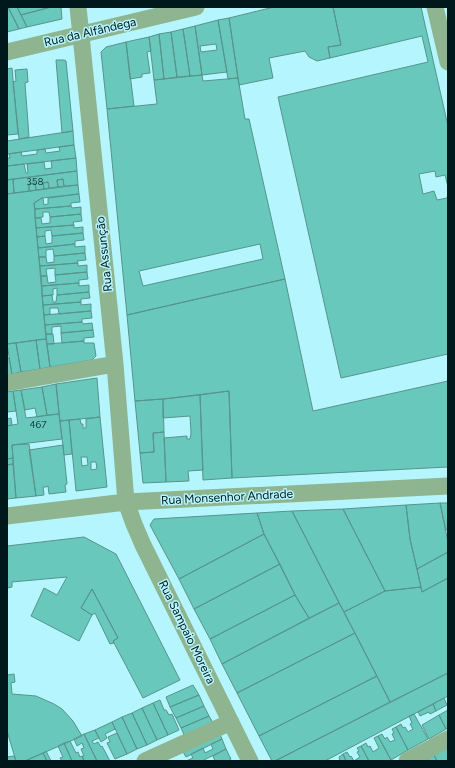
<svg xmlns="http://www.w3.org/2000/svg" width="455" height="768" viewBox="0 0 455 768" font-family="Figtree,sans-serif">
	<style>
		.building { fill: #69c8bc; stroke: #56948c; fill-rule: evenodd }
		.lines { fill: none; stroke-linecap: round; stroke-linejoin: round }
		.minor { stroke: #8eb58f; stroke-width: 17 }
		.labels { text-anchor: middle; stroke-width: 3; stroke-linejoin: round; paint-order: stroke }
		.number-label { font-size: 10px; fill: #1a4443 }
		.street-label { font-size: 12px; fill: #00181b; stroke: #b5f6fe }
	</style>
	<rect width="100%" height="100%" fill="#b5f6fe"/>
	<path class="building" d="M7,7H8L19,29L7,32Z
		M8,7H17L27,27L19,29Z
		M17,7H51L21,15Z
		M51,7H61L62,19L27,27L21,15Z
		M274,7H333L341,45L328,47L330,58L317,61L309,57L305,51L269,58L273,78L239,85L229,18Z
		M333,7H421L448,126V187L445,175L436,177L435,171L419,174L423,194L434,191L437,200L447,198L448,194V354L341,378L278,97L428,62L422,36L330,58L328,47L341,45Z
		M229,18L238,78L228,79L218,20Z
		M218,20L227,72L202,75L195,26ZM216,44L217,50L201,52L200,46Z
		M195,26L202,75L190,76L183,29Z
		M183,29L190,76L177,77L171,32Z
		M171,32L177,77L164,79L159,34Z
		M159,34L164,79L154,80L149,37Z
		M149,37L151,51L147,52L150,73L142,74V77L130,79L126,42Z
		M126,42L134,106L107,109L101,52L106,47Z
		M56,60H64L66,61L73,131L62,133Z
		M12,68L18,134L7,135V69Z
		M27,69L28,82L25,83L29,137L19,139L13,82L16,81L15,70Z
		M202,75L203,81L238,78L245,119H249L285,279L127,315L107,109L157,104L154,80ZM260,244L263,259L143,286L139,271Z
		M73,131L74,145L7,154V141Z
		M74,145L76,158L7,166V158H10L9,154L21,152L22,156L37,154V150L45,149L46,153L60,151L59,147Z
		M76,158L77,171L7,180V166L24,164L26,173H28L27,164L44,162L45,169L52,168L51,161Z
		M77,171L78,185L64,186L63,179L57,180L58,187L49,188L48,182L43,183L44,189L36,190L35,183L29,184V191L14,193L13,179Z
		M13,179L14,193L7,194V180Z
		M63,179L64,186L58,187L57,180Z
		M48,182L49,188L44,189L43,183Z
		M35,183L36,190L29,191V184Z
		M78,185L79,194L42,198L34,203L46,339L7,344V194Z
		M79,194L80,202L71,203V206L35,209L34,203L42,198H43L44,205L48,204V198Z
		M71,206L72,208L81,207V214L50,217L49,212H43V217L35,218V209Z
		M81,214L82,221L73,222L74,225L36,228L35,218H41L42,224L50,223V217Z
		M74,225V228L83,227V233L52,236L51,230L45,231V236L37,237L36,228Z
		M83,233L84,240L75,241V244L38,248L37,237L45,236L46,244L52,243V236Z
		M75,244V247L85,246V253L54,256L53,249L46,250V257H39L38,248Z
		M85,253L86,260L77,261L78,263L40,266L39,257H46L47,263L54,262V256Z
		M78,263V266L87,265V272L55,275V268L46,269L47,276H41L40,266Z
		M87,272L88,279L79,280V283L42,286L41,276H47L48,283L56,282L55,275Z
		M285,279L313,411L448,381V467L232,478L229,391L163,399L135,401L127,315Z
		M79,283V286L89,285V292L57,295V288L53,289V295L42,296V286Z
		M89,292L90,298L81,299V302L43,305L42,296L52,295L53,302H56L57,295Z
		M81,302V305L91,304V311L59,314L58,308H50V314L44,315L43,305Z
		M91,311L92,318L82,319V322L45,325L44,315Z
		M82,322L83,324L92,323L93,330L61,333V326L52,327V334H46L45,325Z
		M93,330L94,337L84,338V341L62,343L61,333Z
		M46,334H53L54,344H47Z
		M46,339L50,367L40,369L36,340Z
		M36,340L40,369L21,372L16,343Z
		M84,341V343H94L96,356L92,360L50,367L47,344Z
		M16,343L21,372L12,374L7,344Z
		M7,358H9L12,374L7,375Z
		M97,378L100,417L60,421L56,384Z
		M56,384L59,414L47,415L42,387Z
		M42,387L47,415L37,417L35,408L25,410L21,390Z
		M21,390L26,418L59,414L62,439L12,445L13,458L7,459V426L18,424L13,391Z
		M13,391L16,411L7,412V392Z
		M229,391L232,478L203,480L200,395Z
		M200,395L203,470L188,471L189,481L166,482L164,438L187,436V439H190L191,433L190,416L163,418V399Z
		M163,399L164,432L153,433L154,452L140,453L135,401Z
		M100,417L107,487L76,491L69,420L80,419L81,424H83V428H86V419ZM81,457H87L88,465L82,466ZM91,462H96L97,469L91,470Z
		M11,418L12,425L7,426V419Z
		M69,420L72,454L64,455L60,421Z
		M164,432L166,482L143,483L140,453L154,452L153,433Z
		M29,444L36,496L16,498L12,445Z
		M63,445L67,484L65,485L66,492L49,494L48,486L46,487H43L44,495L36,496L29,450Z
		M13,458V464L7,465V459Z
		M13,464L16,498L7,499V465Z
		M440,503L448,542V552L417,569L410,539L406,505Z
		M440,503H448V530H446Z
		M406,505L410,539L421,587L385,591L343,509Z
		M343,509L385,591L344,612L292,511Z
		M292,511L339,603L309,618L295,595L264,534L257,513Z
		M257,513L264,534L179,579L150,525L154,519Z
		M264,534L280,564L194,609L179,579Z
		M84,537L116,554L180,680L143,698L113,641L118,638L92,589L81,608L92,615L79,641L31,616L44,588L57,595L67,577L12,582V587L7,588V546Z
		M448,552V578L422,592L417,569Z
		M280,564L295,595L210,639L194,609Z
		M448,578V673L390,702L344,612L385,591L421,587L422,592Z
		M92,589L118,638L113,641L114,643L110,644L95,613L92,615L81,608Z
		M295,595L309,618L222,664L210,639Z
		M339,603L355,633L237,693L222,664Z
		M355,633L377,676L259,736L237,693Z
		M448,673V696L325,761H275Z
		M14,674L15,682L11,683L12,694L36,696L54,704L62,709L73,721L82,736L25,761H16L7,731V675Z
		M377,676L390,702L275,761H272L259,736Z
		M193,685L199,695L170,707L166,697Z
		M199,695L204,706L176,718L170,707Z
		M444,698L447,705L436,711L433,704Z
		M160,700L164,710H166L169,715L172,714L179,730L168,735L153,703Z
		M153,703L168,735L157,740L142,708Z
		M433,704L436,711L430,714L429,712L420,716L418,712Z
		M204,706L209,716L181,728L176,718Z
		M142,708L157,740L147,745L132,713Z
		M448,710V728L446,729L439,715Z
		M132,713L147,745L137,749L122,717Z
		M414,714L428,739L408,750L396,727L401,724L403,728L405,727L408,732L413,729L410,724L412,723L409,716Z
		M439,715L446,729L429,739L422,725Z
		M209,716L215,726L186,739L181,728Z
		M122,717L137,749L127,754L112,722Z
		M112,722L115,729L105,734L107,738L101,742L95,730Z
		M396,727L408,750L391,760L378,736L382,734L385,739L387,737L390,742L395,740L392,734L394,733L392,729Z
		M95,730L99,738L92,741L94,744L98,742L101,747L102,746L110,761H97L84,734Z
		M219,732L222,739L186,757L182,750Z
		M117,733L127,754L115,759L107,743L110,742L108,737Z
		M84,734L97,761H84L82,756H84L81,749L84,748L82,743L77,746L74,739Z
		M378,736L391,760L389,761H369L361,746L366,743L368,747L370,746L373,752L379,748L374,738Z
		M222,739L226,749L202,761H186L193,758L191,754L203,748L205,753L213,749L211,744Z
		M70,741L76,753L78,752L80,757L82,756L84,761H72L64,743Z
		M64,743L72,761H62L60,758L63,757L58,746Z
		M361,746L369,761H346L343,754L347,752L350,757L351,756L354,761L360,757L357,752L359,751L357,748Z
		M448,748V761H437L434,755Z
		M226,749L231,759L228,761H215L213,756Z
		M46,751L51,761H47L43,753Z
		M43,753L47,761H27V760Z
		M343,754L346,761H340L339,757Z
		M434,755L437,761H425Z
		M14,756L16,761H7V757Z"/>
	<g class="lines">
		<path class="minor" d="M78,7L115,364L126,502L134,524L143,545L250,761
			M435,7L448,62
			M7,52L196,7
			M7,383L115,364
			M7,516L126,502L448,486
			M145,761L231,722
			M407,761L448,739"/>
	</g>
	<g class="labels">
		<g class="number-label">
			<text x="35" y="185">358</text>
			<text x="38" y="428">467</text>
		</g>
		<g class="street-label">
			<text transform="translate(90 32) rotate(-13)" y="4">Rua da Alfândega</text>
			<text transform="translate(104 254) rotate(-96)" y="4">Rua Assunção</text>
			<text transform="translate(227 497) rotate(-3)" y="4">Rua Monsenhor Andrade</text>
			<text transform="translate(187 632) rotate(64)" y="4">Rua Sampaio Moreira</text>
		</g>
	</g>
	<rect width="455" height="768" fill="none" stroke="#00181b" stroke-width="16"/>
</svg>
